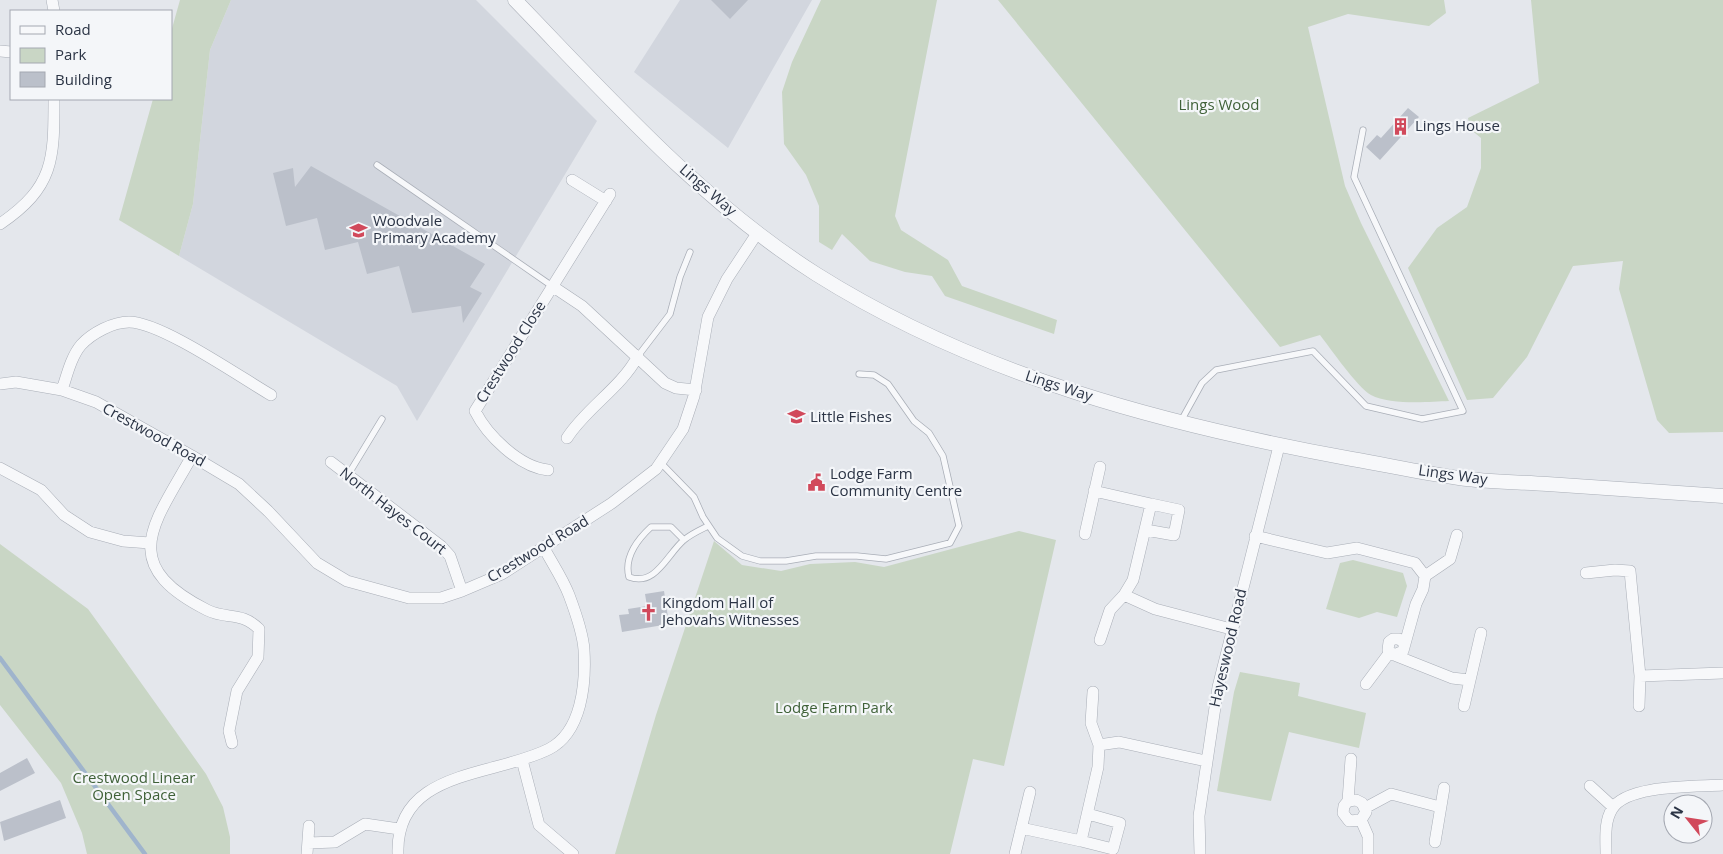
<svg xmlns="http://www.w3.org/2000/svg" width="1723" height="854" viewBox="0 0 1723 854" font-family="'Open Sans',sans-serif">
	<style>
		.built { fill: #d2d6de }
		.green { fill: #c9d6c5 }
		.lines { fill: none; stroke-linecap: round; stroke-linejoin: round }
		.stream { stroke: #9fb4cc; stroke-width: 4.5 }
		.building { fill: #bbc0ca }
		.service-casing { stroke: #a9aeb7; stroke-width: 7 }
		.minor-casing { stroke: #a9aeb7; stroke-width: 12 }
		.tertiary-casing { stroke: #a9aeb7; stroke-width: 15 }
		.service { stroke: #f7f8fa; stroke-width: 5.5 }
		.minor { stroke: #f7f8fa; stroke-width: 11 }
		.tertiary { stroke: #f7f8fa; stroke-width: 14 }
		.labels { text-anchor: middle; stroke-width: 4.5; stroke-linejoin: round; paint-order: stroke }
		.park-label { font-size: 15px; fill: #3f6138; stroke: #f4f6f9 }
		.poi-label { font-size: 15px; fill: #2b3445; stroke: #f4f6f9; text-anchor: start }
		.street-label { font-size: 15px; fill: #2b3445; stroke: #f4f6f9 }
	</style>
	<rect width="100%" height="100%" fill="#e4e7ec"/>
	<path class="built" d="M231,0H476L597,121L417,421L397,386L179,256L193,204L210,50Z
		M680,0H812L728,148L634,72Z"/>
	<path class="green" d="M180,0H231L210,50L193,204L179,256L119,220L153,99H171V32Z
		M821,0H937L895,216L901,230L948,260L962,286L1057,320L1054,334L945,296L932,276L905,272L870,261L842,234L832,250L819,242V206L806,175L784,144L782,92L792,62Z
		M998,0H1444L1446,13L1429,26L1348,14L1308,27L1345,186L1361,223L1449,401C1428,402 1389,405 1371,395C1357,387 1331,349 1320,335L1280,347Z
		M1531,0H1723V432L1669,433L1657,420L1619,289L1623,261L1573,266L1527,357L1493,398L1467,400L1408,268L1437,228L1467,207L1481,168V138L1470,129L1468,118L1539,83Z
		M1019,531L1056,540L1004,766L973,759L950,854H615L656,715L714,541L742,565L781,571L810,564L855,562L884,567Z
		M0,544L88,609L109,638L206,774L223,807L230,837V854H87L82,833L61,783L0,705Z
		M1353,560L1403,573L1407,586L1397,617L1377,612L1359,618L1326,609L1340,563Z
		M1240,672L1300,683L1298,696L1366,713L1359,748L1289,732L1271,801L1217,791L1234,692Z"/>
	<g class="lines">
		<path class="stream" d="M0,658L145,854"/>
	</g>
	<path class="building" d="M711,0H748L730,19Z
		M1408,108L1419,117L1380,160L1366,147L1377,135L1381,138Z
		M311,166L485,264L470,287L482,293L463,323L461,306L412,313L399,266L367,274L358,242L325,250L317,218L286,226L273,173L293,168L295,187Z
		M664,591L669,624L622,632L619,615L629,614L628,609L647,606L645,594Z
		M27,758L35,773L0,791V773Z
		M60,800L66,818L4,841L0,822Z"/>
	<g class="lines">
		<defs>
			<path id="service" d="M377,165L552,286
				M638,356L670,314L680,277L690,252
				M1181,421L1202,383L1216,370L1313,351L1366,406L1422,419L1463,411L1354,177L1363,130
				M660,462L694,497L703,517L717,538L742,556L760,561H786L816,556H857L886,559L950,543L959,526L943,456L929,433L914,421L888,384L874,375L859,374
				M348,475L382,419
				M684,540L671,527H651C637,540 624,558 629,577C656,587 667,554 684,540C691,534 700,530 708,526"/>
			<path id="minor" d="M52,0L54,11
				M0,51L11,52
				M572,180L606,201
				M0,224C54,187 54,160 54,99
				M552,286L582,306L665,383L676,388L696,390
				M0,384L16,382L62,390L96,402L192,456L239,484L268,511L317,563L347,581L409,598H441L462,591L502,574L612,503L656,469L683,429L694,396L708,317L727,279L758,232
				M62,390C67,375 71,357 81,345C92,333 113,322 129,322C161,322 240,377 271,395
				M567,438C586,408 621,388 638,356
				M192,456C154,524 116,564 207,610C227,620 241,611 259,629L258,657L237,691L229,731L232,743
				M331,462L441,546L450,556L462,591
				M0,468L41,490L64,515L90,532L123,541L150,543
				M548,470C519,467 487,435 475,411L610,194
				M1094,491L1151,504L1133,580L1124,595L1155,609L1231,629
				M1146,530L1174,535L1179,510L1151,504
				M1085,534L1100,467
				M1255,536L1327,553L1357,548L1415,563L1425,576
				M1586,573L1615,570L1630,571L1640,676L1639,706
				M1100,640L1110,610L1124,595
				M1404,643L1399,639H1393L1389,642L1388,650L1394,655L1403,651L1416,604L1423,589L1425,576L1450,559L1457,535
				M1394,655L1452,678L1469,680
				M1640,676L1723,673
				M1366,684L1390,652
				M1093,692L1091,723L1099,745
				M1464,706L1481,633
				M522,760L539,825L573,854
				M1590,786L1613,807
				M1348,801L1356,800L1362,803L1366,812L1361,820L1349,821L1343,813L1344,806L1348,801L1351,759
				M1365,808L1391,794L1440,807
				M1361,820L1368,836V854
				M1021,828L1081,841L1098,767L1099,745L1119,742L1206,761
				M1081,841L1113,849L1120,823L1088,814
				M1435,842L1444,788
				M308,843L335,842L365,824L399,829
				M307,854L309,826
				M398,854C395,769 494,777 549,749C582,732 586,683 584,650C583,633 575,611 569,595C563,579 552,563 544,548
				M1015,854L1030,792
				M1200,854L1199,816L1218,687L1279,446
				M1606,854C1606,839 1604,822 1612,809C1627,784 1696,787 1723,785"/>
			<path id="tertiary" d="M515,0C609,97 701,201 816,274C978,376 1166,425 1352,459C1387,465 1423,473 1459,478C1488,482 1518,482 1547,484C1606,488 1664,492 1723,496"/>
		</defs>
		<use href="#service" class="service-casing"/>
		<use href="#minor" class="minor-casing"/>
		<use href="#tertiary" class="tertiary-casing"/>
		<use href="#service" class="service"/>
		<use href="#minor" class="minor"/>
		<use href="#tertiary" class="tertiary"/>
	</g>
	<defs>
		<symbol id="building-bare" viewBox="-9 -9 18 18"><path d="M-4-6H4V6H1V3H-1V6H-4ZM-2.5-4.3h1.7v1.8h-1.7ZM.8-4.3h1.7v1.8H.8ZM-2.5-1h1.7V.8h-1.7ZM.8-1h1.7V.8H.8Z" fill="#d1495b" stroke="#f4f6f9" stroke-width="2.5" paint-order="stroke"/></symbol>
		<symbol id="school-bare" viewBox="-9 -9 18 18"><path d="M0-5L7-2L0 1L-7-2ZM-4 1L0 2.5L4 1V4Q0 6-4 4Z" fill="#d1495b" stroke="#f4f6f9" stroke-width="2.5" paint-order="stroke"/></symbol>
		<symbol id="civic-bare" viewBox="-9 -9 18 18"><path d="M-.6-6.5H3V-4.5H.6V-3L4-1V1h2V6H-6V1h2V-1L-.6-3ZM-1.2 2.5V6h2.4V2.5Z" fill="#d1495b" stroke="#f4f6f9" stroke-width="2.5" paint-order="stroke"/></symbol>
		<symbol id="church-bare" viewBox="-9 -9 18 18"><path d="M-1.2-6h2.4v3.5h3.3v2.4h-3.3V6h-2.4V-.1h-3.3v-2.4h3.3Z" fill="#d1495b" stroke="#f4f6f9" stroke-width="2.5" paint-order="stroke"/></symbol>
	</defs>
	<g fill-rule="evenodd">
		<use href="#building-bare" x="1388" y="114" width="25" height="25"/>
		<use href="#school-bare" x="346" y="218" width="25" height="25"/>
		<use href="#school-bare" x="784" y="404" width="25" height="25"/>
		<use href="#civic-bare" x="804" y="470" width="25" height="25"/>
		<use href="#church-bare" x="636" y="600" width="25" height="25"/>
	</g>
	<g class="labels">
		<g class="park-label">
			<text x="1219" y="110">Lings Wood</text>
			<text x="834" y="713">Lodge Farm Park</text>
			<text x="134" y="783">Crestwood Linear<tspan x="134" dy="17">Open Space</tspan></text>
		</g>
		<g class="poi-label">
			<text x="1415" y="131">Lings House</text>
			<text x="373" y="226">Woodvale<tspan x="373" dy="17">Primary Academy</tspan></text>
			<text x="810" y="422">Little Fishes</text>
			<text x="830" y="479">Lodge Farm<tspan x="830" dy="17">Community Centre</tspan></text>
			<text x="662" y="608">Kingdom Hall of<tspan x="662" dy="17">Jehovahs Witnesses</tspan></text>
		</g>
		<g class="street-label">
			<text transform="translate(708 190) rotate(41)" y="5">Lings Way</text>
			<text transform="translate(511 352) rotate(-58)" y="5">Crestwood Close</text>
			<text transform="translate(1059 386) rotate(18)" y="5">Lings Way</text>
			<text transform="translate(154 435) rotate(29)" y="5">Crestwood Road</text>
			<text transform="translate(1453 475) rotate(8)" y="5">Lings Way</text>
			<text transform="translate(393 511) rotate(38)" y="5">North Hayes Court</text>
			<text transform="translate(538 549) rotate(-31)" y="5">Crestwood Road</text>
			<text transform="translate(1228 648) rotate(-77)" y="5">Hayeswood Road</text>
		</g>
	</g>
	<rect x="10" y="10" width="162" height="90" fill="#f4f6f9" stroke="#a4a8b1"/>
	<rect x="20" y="26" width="25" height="8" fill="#f7f8fa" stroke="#a4a8b1"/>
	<text x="55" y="35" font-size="15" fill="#2b3445">Road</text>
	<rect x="20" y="48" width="25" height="15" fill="#c9d6c5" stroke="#a4a8b1"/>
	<text x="55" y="60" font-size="15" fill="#2b3445">Park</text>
	<rect x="20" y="72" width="25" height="15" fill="#bbc0ca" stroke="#a4a8b1"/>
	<text x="55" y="85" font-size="15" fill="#2b3445">Building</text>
	<g transform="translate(1688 819) rotate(300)"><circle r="24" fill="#f4f6f9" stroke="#a4a8b1"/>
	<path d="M0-4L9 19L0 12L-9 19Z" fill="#d1495b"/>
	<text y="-8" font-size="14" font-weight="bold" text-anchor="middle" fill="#2b3445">N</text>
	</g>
</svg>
